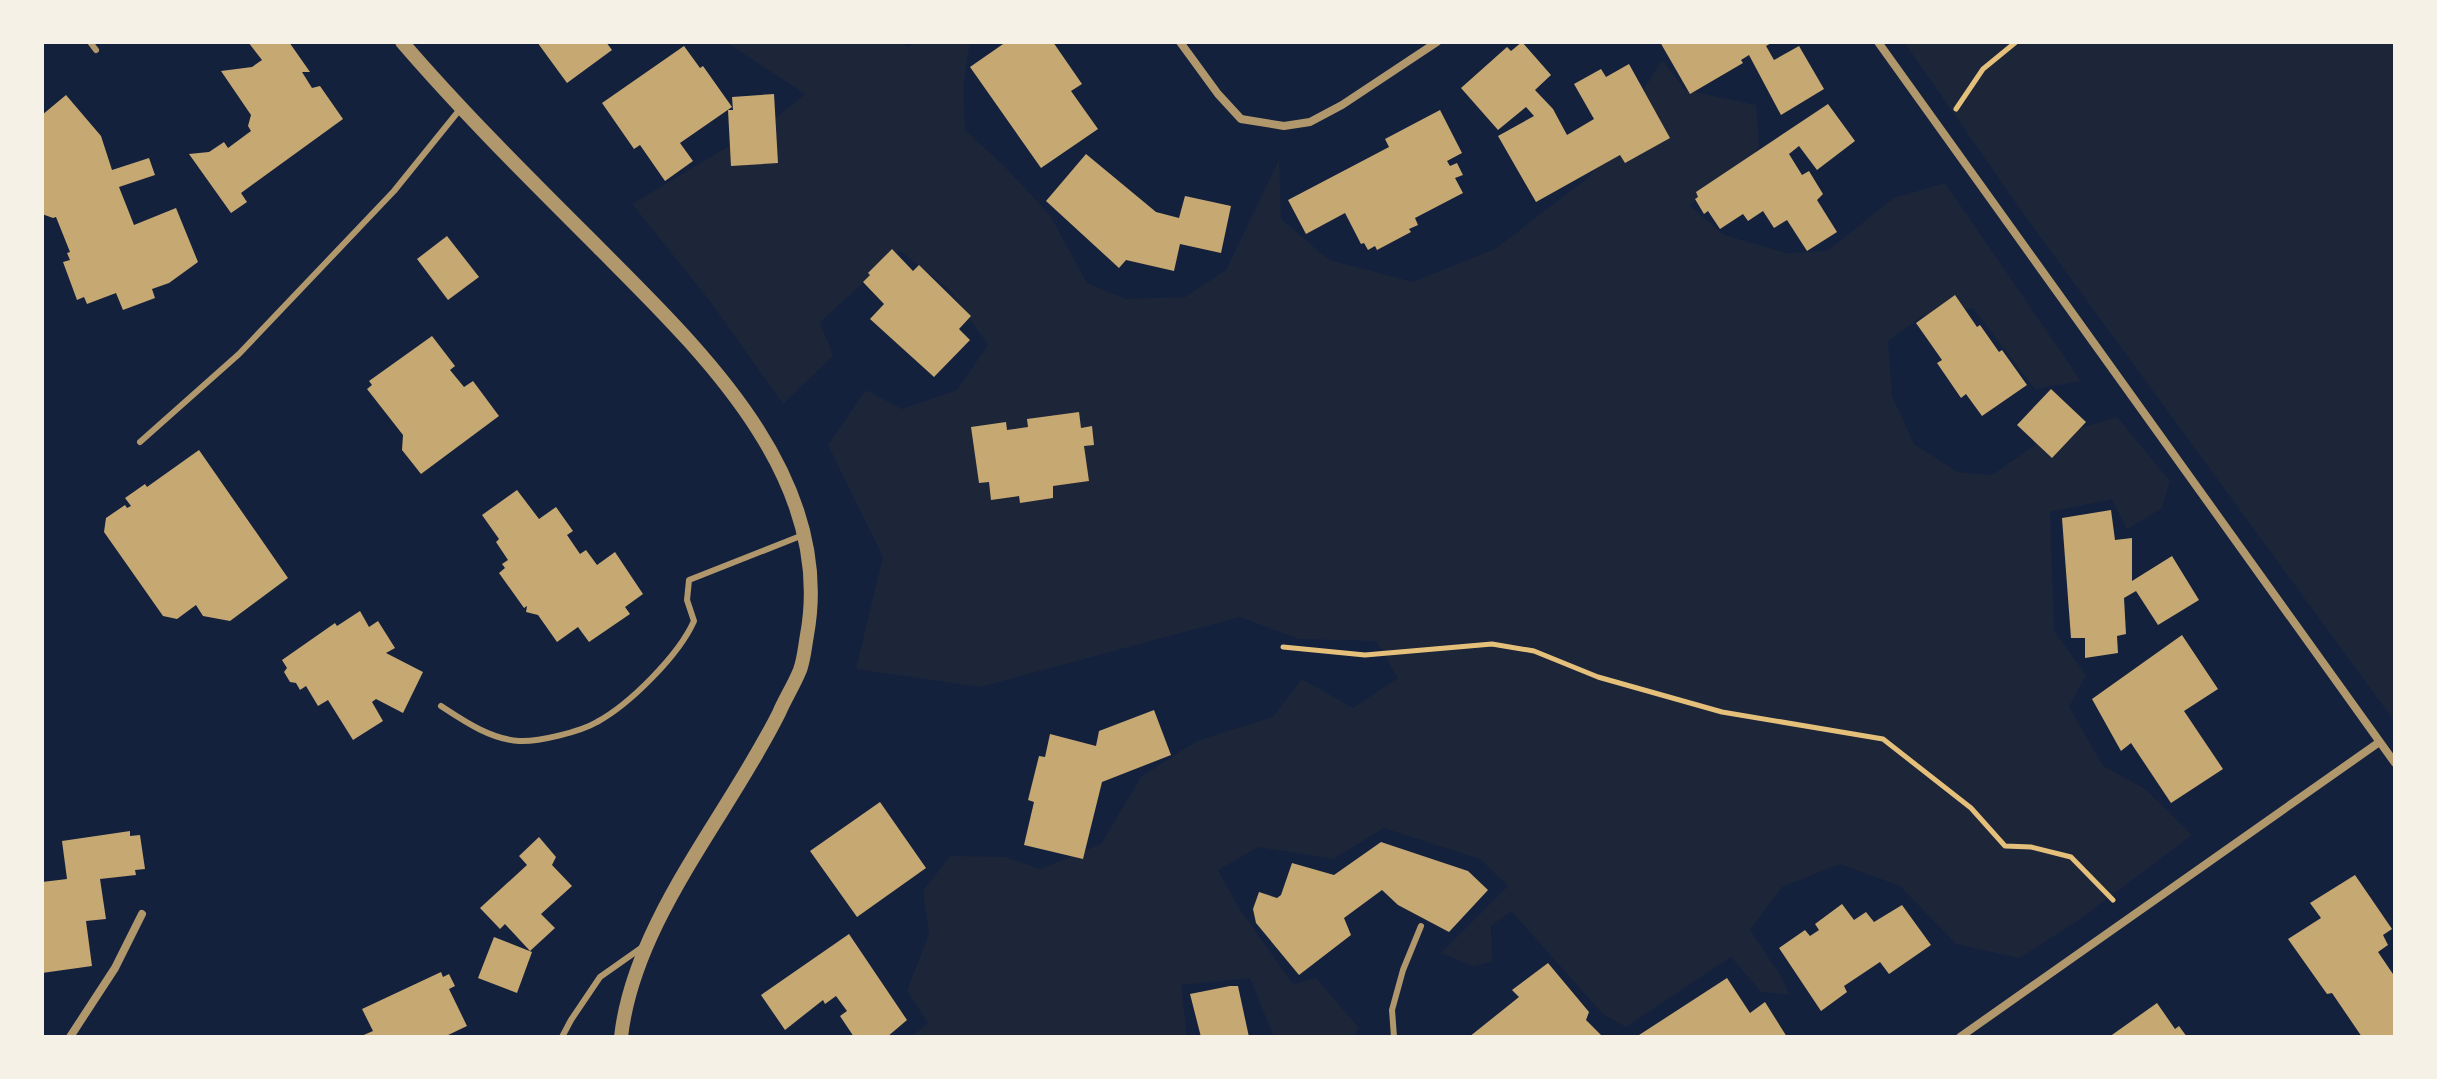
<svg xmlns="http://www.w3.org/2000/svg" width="2437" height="1079" viewBox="0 0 2437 1079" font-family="Montserrat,sans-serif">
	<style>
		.green { fill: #1d2539 }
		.building { fill: #c6a872 }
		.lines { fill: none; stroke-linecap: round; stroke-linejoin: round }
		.path { stroke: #e5c07b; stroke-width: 5 }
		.service { stroke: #b1986c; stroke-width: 6 }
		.minor { stroke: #b1986c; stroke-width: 8 }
		.tertiary { stroke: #b1986c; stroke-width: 14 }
	</style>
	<rect width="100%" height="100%" fill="#14213d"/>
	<path class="green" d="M726,42H901L908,47L918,42H970L963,85L965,130L1003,165L1050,215L1087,283L1126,299L1185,297L1226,270L1279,160L1281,219L1329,260L1413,282L1495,249L1589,177L1662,60L1685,90L1756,105L1759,147L1736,176L1689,205L1724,235L1786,253L1827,251L1894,198L1945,183L2081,381L2035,389L1973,308L1922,316L1888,341L1892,396L1914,444L1957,472L1992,475L2044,439L2117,417L2170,481L2162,508L2127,529L2112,499L2050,512L2054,631L2086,675L2069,707L2103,766L2145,789L2192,835L2076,922L2019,958L1956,944L1900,886L1840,864L1782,887L1750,930L1782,978L1789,995L1761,992L1731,957L1626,1027L1603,1014L1511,911L1491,926L1492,962L1473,966L1441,953L1508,886L1480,859L1384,828L1333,859L1258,847L1218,870L1239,908L1293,984L1316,978L1359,1028L1354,1037H1274L1250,978L1181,985L1187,1037H911L928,1023L907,991L929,934L923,891L950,856L1005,857L1040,869L1101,844L1141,777L1197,741L1273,717L1302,679L1353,708L1398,678L1376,641L1299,639L1240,617L980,687L856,669L883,557L828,445L866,390L902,409L957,390L988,345L950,290L899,250L820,322L833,356L783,404L710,301L632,204L776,118L805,94Z
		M1904,42H2395V722L2025,216Z"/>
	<path class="building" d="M248,42H289L310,72H302L312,88L320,86L343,119L241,193L247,202L231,213L189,154L209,152L224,142L228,148L251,131L248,126L251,115L221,71L252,67L262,60Z
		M537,42H606L612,50L567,83Z
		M1006,42H1053L1082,84L1071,91L1098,129L1041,168L970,67Z
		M1522,42L1551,75L1535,90L1553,109L1567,135L1594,119L1574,84L1601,69L1606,77L1629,64L1670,138L1625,163L1620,155L1536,202L1498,136L1534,116L1526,107L1498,130L1461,88L1507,47L1511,51Z
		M1660,42H1773L1766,46L1774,60L1799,46L1824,89L1781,115L1749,55L1741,60L1743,63L1690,94Z
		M684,46L700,68L703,66L732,107L680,143L693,161L665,181L640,145L634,149L602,103Z
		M774,94L778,163L731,166L728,110H733L732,97Z
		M66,95L101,136L112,170L149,158L155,175L119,187L134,225L176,208L198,262L169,283L152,289L155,298L123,310L116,293L87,304L84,297L77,300L63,262L70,260L67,253L70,252L56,217L53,218L42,214V190L44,189L42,185V115Z
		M1828,104L1855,141L1817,170L1799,146L1789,154L1802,175L1809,171L1823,194L1817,200L1837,232L1807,251L1787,220L1774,228L1763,211L1748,221L1743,214L1720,229L1708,211L1704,214L1695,199L1698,197L1696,192Z
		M1440,110L1462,153L1447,161L1450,166L1457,163L1463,175L1455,178L1463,193L1415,218L1418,225L1409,229L1411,232L1377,250L1375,246L1368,250L1364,243L1361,244L1345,213L1306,234L1288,200L1389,147L1385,139Z
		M1086,154L1156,212L1179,218L1185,196L1231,206L1221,253L1180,244L1174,271L1126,260L1119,268L1046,201Z
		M447,236L479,277L448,300L417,259Z
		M892,249L913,271L919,265L971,316L959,329L970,340L934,377L870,319L884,304L863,282L870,275L868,273Z
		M1955,295L1977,327L1980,325L1999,352L2002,350L2027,385L1982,416L1966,394L1961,398L1937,363L1942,360L1916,323Z
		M432,336L455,366L450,370L464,387L473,381L499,416L421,474L402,450L403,435L367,389L372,385L369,381Z
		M2051,389L2086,422L2052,458L2017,425Z
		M1079,412L1081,428L1092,426L1094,445L1084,446L1089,481L1053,486V498L1020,503L1019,496L991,500L989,482L979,483L971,427L1006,422L1007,430L1028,427L1027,419Z
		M199,450L288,578L230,621L203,616L196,605L177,619L163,616L104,532L106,518L125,505L127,508L131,506L125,498L145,484L147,487Z
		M517,490L539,519L556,507L573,531L567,535L580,554L586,550L597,565L615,552L643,594L625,607L630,614L589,642L578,627L557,642L538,615L526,612L527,606L524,608L499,573L505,568L502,564L508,560L496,542L499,539L482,515Z
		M2111,510L2115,540L2132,538V581L2172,556L2199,600L2158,625L2136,591L2124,598L2126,634L2117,636L2118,653L2085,658V638H2071L2062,518Z
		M360,611L369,627L378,621L395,648L386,653L423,672L403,713L376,699L372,702L383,721L353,740L328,700L318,706L306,686L300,690L296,683L290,682L284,672L287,668L282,660L335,623L337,626Z
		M2182,635L2218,689L2184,711L2223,769L2171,803L2131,743L2121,751L2092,699Z
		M1154,710L1171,755L1102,782L1083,859L1024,845L1034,802L1028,800L1039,756L1045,757L1050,734L1096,746L1099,731Z
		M880,802L926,868L857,917L810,851Z
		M130,831V836L140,835L145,869L135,870L136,875L100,879L106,919L86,921L92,966L42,973V882L67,879L62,841Z
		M539,837L556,857L552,865L572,886L541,914L555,928L530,951L505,924L500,929L480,908L527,865L519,856Z
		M1381,842L1468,871L1488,890L1449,932L1398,905L1382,890L1344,918L1351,935L1299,975L1256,923L1253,909L1259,892L1277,898L1281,895L1292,863L1334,875Z
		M2355,875L2392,929L2383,935L2388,945L2378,952L2395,977V1037H2362L2332,993L2327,994L2288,939L2321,918L2310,903Z
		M1842,904L1854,920L1866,912L1874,922L1902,905L1931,945L1889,974L1880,962L1844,986L1847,992L1821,1011L1779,948L1805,930L1810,936L1819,930L1815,924Z
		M849,934L907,1020L887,1037H854L840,1016L847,1011L836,996L825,1004L823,1000L785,1030L761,995Z
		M494,937L532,952L517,993L478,978Z
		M1548,963L1589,1012L1586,1020L1603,1037H1469L1519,997L1512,990Z
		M441,972L443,977L449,974L455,986L449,989L467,1026L444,1037H359L373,1031L362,1009Z
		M1727,978L1750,1013L1765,1002L1787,1037H1636Z
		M1230,986H1238L1249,1037H1201L1190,994Z
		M2157,1003L2175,1029L2179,1026L2187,1037H2109Z"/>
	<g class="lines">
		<path class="path" d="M1956,109L1983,69L2016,42
			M1283,647L1365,655L1492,644L1534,651L1598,677L1722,712L1883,739L1971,808L2005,846L2031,847L2071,857L2113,900"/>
		<path class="service" d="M90,42L96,50
			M140,442L239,354L394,191L461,108
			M441,706C464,721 490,739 519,741C538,742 580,732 597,722C630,704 679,655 694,621L687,600L689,580L803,535
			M562,1037L571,1020L600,977L644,946
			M1394,1037L1392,1010L1403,970L1421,926"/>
		<path class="minor" d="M1180,42L1218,94L1241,119L1284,126L1310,122L1342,105L1437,42
			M1878,42L2395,763
			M70,1037L115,968L142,914
			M1960,1037L2378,743"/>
		<path class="tertiary" d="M402,42C464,114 531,180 598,247C699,349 836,476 807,635C805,646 804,659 800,670C794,685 785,699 779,713C728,816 634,921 621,1037"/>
	</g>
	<rect width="2437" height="1079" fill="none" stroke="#f6f1e7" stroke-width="88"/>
</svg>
